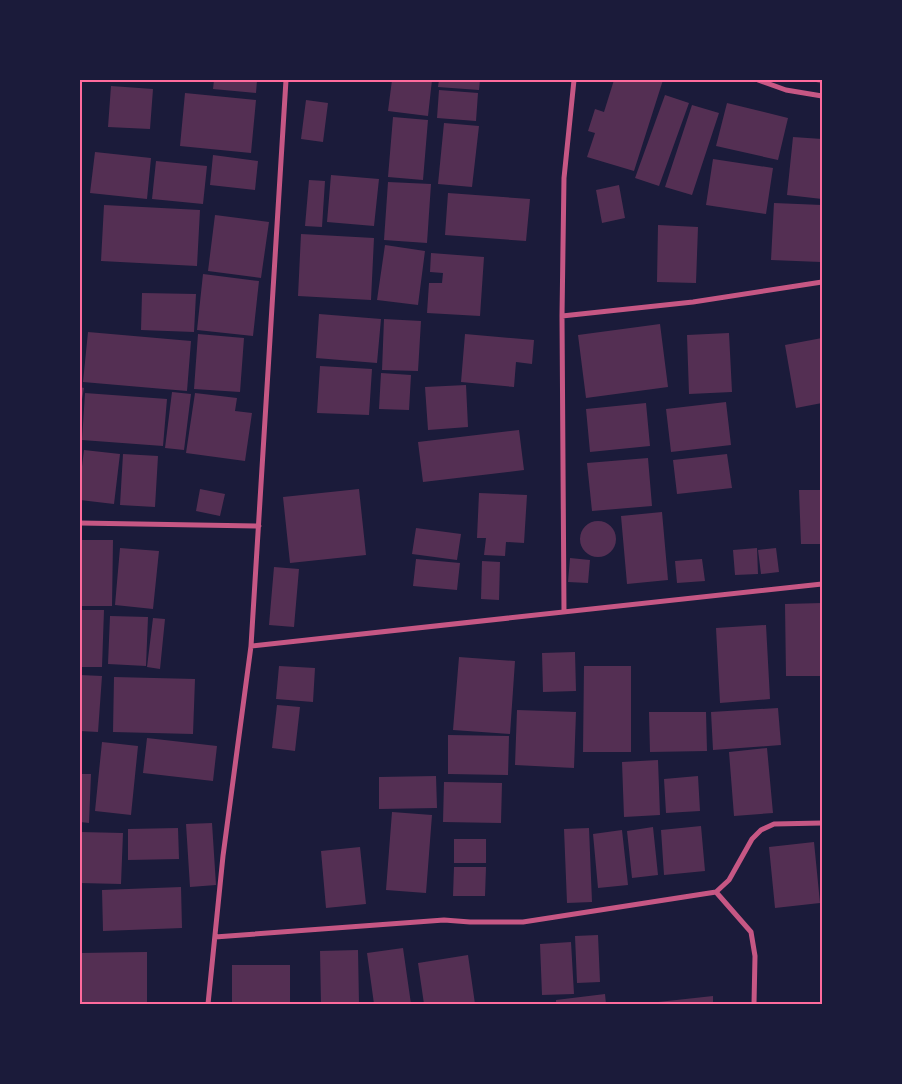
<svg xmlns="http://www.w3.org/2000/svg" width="902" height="1084" viewBox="0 0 902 1084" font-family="Quicksand,sans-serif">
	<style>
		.building { fill: #542f53 }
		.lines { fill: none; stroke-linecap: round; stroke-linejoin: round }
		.minor { stroke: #c65784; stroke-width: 5 }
		.neatline { fill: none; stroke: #ff6b9d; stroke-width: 2 }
	</style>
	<rect width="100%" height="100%" fill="#1b1b3a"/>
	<path class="building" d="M214,80H257L256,93L213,89Z
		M392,80H432L428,116L388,111Z
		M439,80H480L479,90L438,87Z
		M614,80H663L634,171L587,157L595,133L588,131L595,109L604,112Z
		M810,80H822V84Z
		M111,86L153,89L150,129L108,127Z
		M439,90L478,93L476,121L437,118Z
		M185,93L256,100L251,153L180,146Z
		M665,95L689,103L659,186L635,178Z
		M306,100L328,103L323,142L301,139Z
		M727,103L788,118L778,160L716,146Z
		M692,105L719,113L692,195L665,187Z
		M393,117L428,120L423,180L388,177Z
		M444,123L479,126L472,187L438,184Z
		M793,137L822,139V199L787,195Z
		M95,152L151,158L147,199L90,193Z
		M213,155L258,161L255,190L210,185Z
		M713,159L773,168L766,214L706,205Z
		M156,161L207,166L203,204L152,199Z
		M331,175L379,179L374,226L327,222Z
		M309,180L325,181L322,227L305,226Z
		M388,182L431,184L427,243L384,240Z
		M619,185L625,218L602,223L596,190Z
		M448,193L530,199L526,241L445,235Z
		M774,203L822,205L821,262L771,260Z
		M104,205L200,210L197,266L101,261Z
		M215,215L269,222L261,278L208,271Z
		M658,225L698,227L696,283L657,282Z
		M301,234L374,238L371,300L298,296Z
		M385,245L425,251L418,305L377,300Z
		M431,253L484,257L480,316L427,313L429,283H442L443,273L430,272Z
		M203,274L259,281L253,336L197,330Z
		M142,293L196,294L194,332L141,330Z
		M319,314L381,319L377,363L316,358Z
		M384,319L421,321L418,371L382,370Z
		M660,324L668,387L586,398L578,335Z
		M88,332L191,341L187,391L83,382Z
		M729,333L732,392L689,394L687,335Z
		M198,334L244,338L240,392L194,389Z
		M465,334L534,340L532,364L516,362L514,387L461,382Z
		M822,338V403L796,408L785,345Z
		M320,366L372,369L369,415L317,413Z
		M381,373L411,375L409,410L379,409Z
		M466,385L468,427L428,430L425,387Z
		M80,387L84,388L81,405H80Z
		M172,392L191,394L184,450L165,448Z
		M85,393L167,399L163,446L82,440Z
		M195,393L237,398L235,411L252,413L245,461L186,453Z
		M726,402L731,445L671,452L666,409Z
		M646,403L650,446L590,452L586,409Z
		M519,430L524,470L423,482L418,442Z
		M84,450L120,454L114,504L80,500V483Z
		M123,454L158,456L155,507L120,505Z
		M727,454L732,488L677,494L673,460Z
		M648,458L652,506L592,511L587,463Z
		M200,489L225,494L220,516L196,511Z
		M359,489L366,555L290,563L283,497Z
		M799,490H822V544H801Z
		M479,493L527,495L524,543L506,542L505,556L484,555L486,538H477Z
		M662,512L668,580L627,584L621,516Z
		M580 539a18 18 0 1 1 36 0a18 18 0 1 1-36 0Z
		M416,528L461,534L457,560L412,554Z
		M80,540H113L112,606H80Z
		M120,548L159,551L153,609L115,605Z
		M757,548L758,574L735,575L733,550Z
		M776,548L779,572L761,574L758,550Z
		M570,558L590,560L588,583L568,582Z
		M416,559L460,563L457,590L413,586Z
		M702,559L705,581L677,583L675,561Z
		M482,561L500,562L499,600L481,599Z
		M274,567L299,569L294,627L269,625Z
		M822,603V676H786L785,604Z
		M80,610H104L102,667H80Z
		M110,616L148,617L146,666L108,664Z
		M153,618L165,619L160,669L147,667Z
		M766,625L770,699L720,703L716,628Z
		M575,652L576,691L543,692L542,653Z
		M459,657L515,661L510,734L453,730Z
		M279,666L315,668L313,702L276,699Z
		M584,666H631V752H583Z
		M80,675L102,676L98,732L80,731Z
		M114,677L195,679L193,734L113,732Z
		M277,705L300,707L295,751L272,748Z
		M778,708L781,745L713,750L711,712Z
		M517,710L576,712L574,768L515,765Z
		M649,712H706L707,751L650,752Z
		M448,735L509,736L508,775L448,774Z
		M147,738L217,746L213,781L143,773Z
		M102,742L138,746L131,815L95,811Z
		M767,748L773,813L734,816L729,752Z
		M658,760L660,815L624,817L622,762Z
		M80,774H91L89,823L80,822Z
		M436,776L437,808L379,809V777Z
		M698,776L700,811L666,813L664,779Z
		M444,782L502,783L501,823L443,822Z
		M392,812L432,815L426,893L386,890Z
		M212,823L216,885L190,887L186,824Z
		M701,826L705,871L664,875L661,830Z
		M653,827L658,875L632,878L627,831Z
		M178,828L179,859L128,860V829Z
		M589,828L592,902L567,903L564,829Z
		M622,830L628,885L598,888L593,834Z
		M80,832L123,833L121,884L80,883Z
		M454,839H486V863H454Z
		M814,842L820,903L775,908L769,847Z
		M360,847L366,904L326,908L321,851Z
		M454,867H486L485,896H453Z
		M181,887L182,928L103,931L102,890Z
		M598,935L600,982L577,983L575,936Z
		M571,942L574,994L542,995L540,944Z
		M403,948L411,1004H374L367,953Z
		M358,950L359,1004H321L320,951Z
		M147,952V1004H80V953Z
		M468,955L475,1004H424L418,963Z
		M232,965H290V1004H232Z
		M605,994L606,1004H556V1000Z
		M713,996V1004H649V1003Z"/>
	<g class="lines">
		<path class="minor" d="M758,80L786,90L822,96
			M562,316L693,302L822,282
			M80,523L259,526
			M564,612L562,316L564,178L574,80
			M251,646L822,584
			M716,892L751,932L755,956L754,1004
			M215,937L444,920L470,922H523L716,892L729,880L752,839L761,830L774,824L822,823
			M208,1004L223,856L251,646L286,80"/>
	</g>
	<rect width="902" height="1084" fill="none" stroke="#1b1b3a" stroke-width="162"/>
	<rect x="81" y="81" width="740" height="922" class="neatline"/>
</svg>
